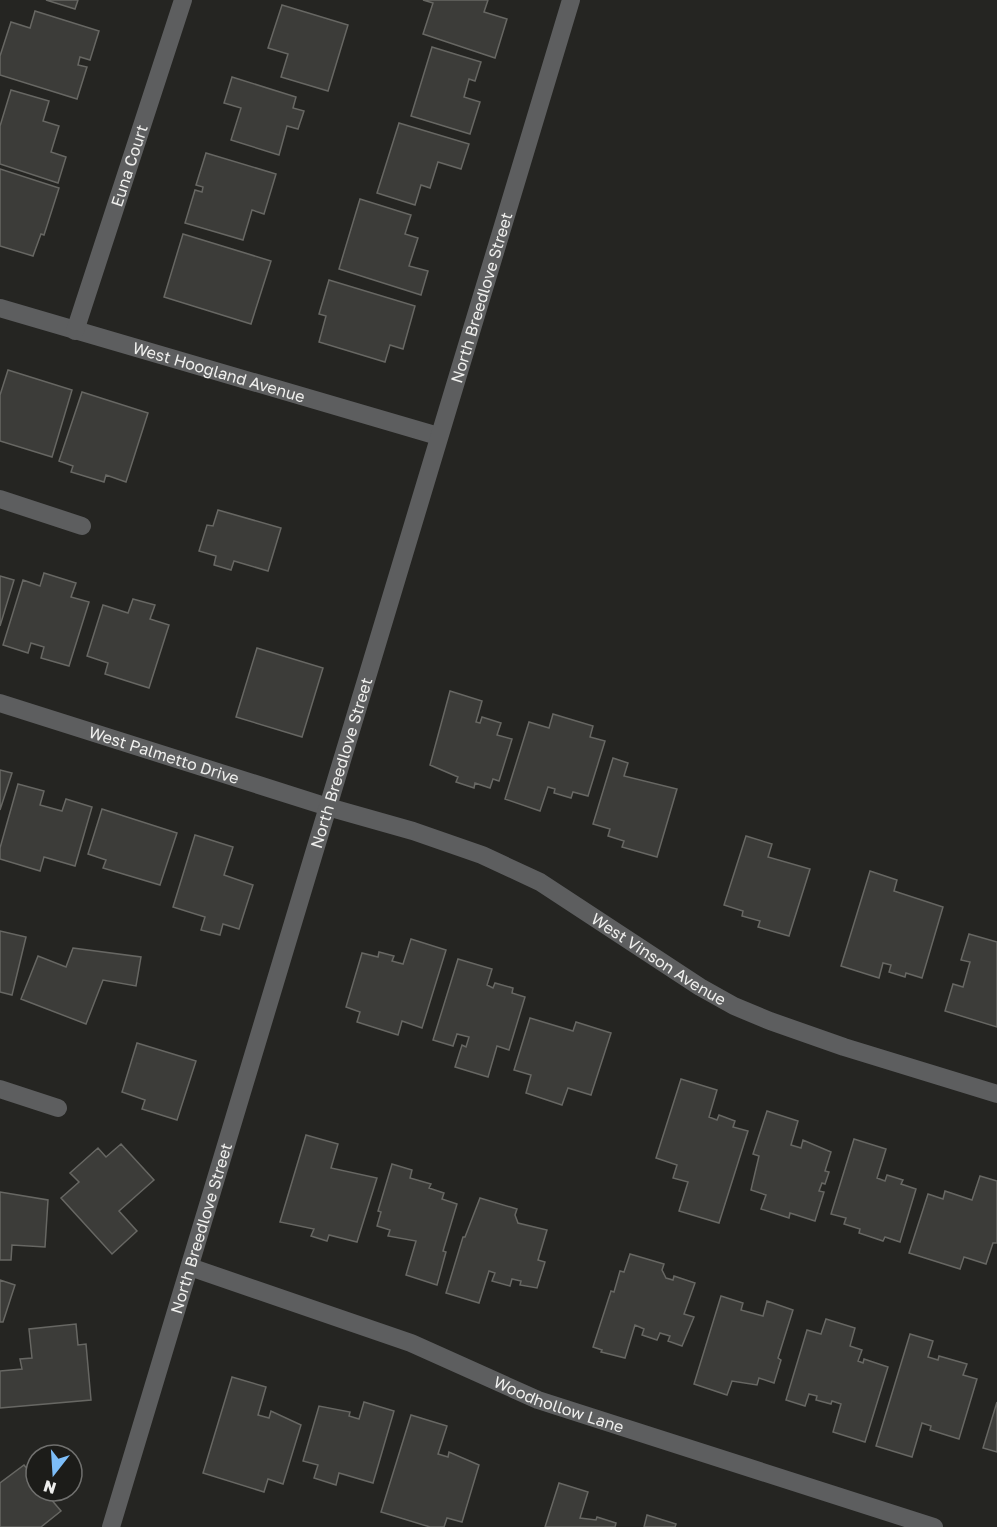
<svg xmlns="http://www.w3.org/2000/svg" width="997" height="1527" viewBox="0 0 997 1527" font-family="'Golos Text',sans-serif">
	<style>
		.building { fill: #3c3c39; stroke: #676763; stroke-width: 1.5 }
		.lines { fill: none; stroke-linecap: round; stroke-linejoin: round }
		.minor { stroke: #5d5e5f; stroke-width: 18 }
		.labels { text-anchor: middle; stroke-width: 6; stroke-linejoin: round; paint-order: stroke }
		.street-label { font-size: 16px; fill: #efefed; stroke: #1c1c19 }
	</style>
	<rect width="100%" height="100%" fill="#252522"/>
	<path class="building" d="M46,0H78L75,9Z
		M423,0H488L484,12L507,19L495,58L423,34L433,3Z
		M282,5L348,25L328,91L281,77L288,54L268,48Z
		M35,11L99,31L90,60L80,57L78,65L87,67L77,99L0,75V56L11,22L30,28Z
		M432,47L481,62L475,81L469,79L464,97L480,102L470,134L411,116Z
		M232,77L296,97L293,108L304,111L298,129L287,126L279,155L231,140L241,108L224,103Z
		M11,90L49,101L43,121L59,126L51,152L66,157L58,183L0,164V126Z
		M399,123L469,144L461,169L438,162L430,188L421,185L415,205L377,193Z
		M206,153L276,174L264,214L252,210L243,240L185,223L195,190L202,192L203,187L196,185Z
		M0,169L59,188L44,235L41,234L33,256L0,246Z
		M360,199L411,215L405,234L418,238L409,266L428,271L421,295L339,269Z
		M183,234L271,261L251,324L164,297Z
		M329,280L415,306L403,349L390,345L385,362L319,342L326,316L319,314Z
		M8,370L72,390L52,457L0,441V395Z
		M82,392L148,413L126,482L106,475L104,482L71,472L73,466L59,461Z
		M218,510L281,528L268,571L234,561L231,570L214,565L216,556L199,551L207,525L213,526Z
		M44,573L76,583L71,597L89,602L69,666L41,658L44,647L31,643L28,653L3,645L23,580L40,586Z
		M0,576L14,580L0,626Z
		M133,599L155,605L150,619L169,625L149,688L105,674L108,663L87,656L103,605L128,613Z
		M257,648L323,668L302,737L236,717Z
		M450,691L482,701L476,722L480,723L482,717L501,723L497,735L512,739L499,781L493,779L490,788L475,783L474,788L456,782L458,777L430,765Z
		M553,714L593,726L590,737L605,741L588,796L573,792L571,798L554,793L555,789L548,787L540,811L505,799L529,722L549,728Z
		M613,758L628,763L624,776L677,789L657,857L622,847L624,841L608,836L610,829L593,824Z
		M0,770L12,773L0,810Z
		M18,784L44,791L40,805L62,811L66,799L92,807L75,866L44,857L40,871L0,859V848Z
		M102,809L177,833L160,885L103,868L106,860L88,854Z
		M195,835L233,847L224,875L253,885L239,929L223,924L220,935L201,930L205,917L173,907Z
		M746,836L772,844L768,857L810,869L789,936L758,927L760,921L742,916L743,911L724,905Z
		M870,871L897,880L894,891L943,907L922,978L906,973L905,977L889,972L891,965L883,963L879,978L841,966Z
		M0,931L26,937L12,995L0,992Z
		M969,934L997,942V1027L945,1011L953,984L963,987L970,962L961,960Z
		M411,939L446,950L422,1028L402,1021L398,1035L357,1022L360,1012L346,1007L362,953L378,957L379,952L394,956L392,961L403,964Z
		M73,948L141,957L136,986L103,980L86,1024L21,999L38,956L66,967Z
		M458,959L492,969L487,985L493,988L495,983L513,988L512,993L525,997L509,1050L497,1046L488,1077L455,1067L462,1045L466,1047L469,1037L457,1034L453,1046L433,1040Z
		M530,1018L573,1031L576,1022L611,1033L591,1095L568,1088L562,1105L526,1093L531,1075L514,1070Z
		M137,1043L196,1061L177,1120L142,1109L145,1100L122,1092Z
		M681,1079L717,1090L709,1117L717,1120L719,1115L735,1121L733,1127L748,1131L719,1223L679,1211L688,1182L673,1178L677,1165L656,1158Z
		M767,1111L798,1121L791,1145L801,1148L803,1140L831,1152L825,1171L829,1172L825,1184L822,1183L819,1191L824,1192L815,1221L790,1213L789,1218L761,1209L766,1195L751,1190L759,1156L753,1154Z
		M306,1135L338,1144L331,1168L377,1178L357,1242L329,1235L327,1241L311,1236L314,1229L280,1222Z
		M854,1139L886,1149L877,1178L885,1181L887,1175L903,1180L901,1184L916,1189L900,1242L885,1237L883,1241L859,1233L860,1229L844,1224L846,1218L831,1214Z
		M121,1144L154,1180L119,1211L137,1231L112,1254L61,1198L79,1182L70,1173L98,1148L106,1157Z
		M392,1164L412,1170L410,1178L431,1184L429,1188L444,1193L442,1199L457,1204L443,1251L446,1252L437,1285L406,1275L416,1241L388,1236L390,1230L377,1226L381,1212L378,1211Z
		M980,1176L997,1181V1243H993L986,1264L964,1257L960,1269L909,1253L928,1194L943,1199L945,1191L972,1200Z
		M0,1192L48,1200L45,1247L12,1245L11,1260H0Z
		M480,1198L517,1209L515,1215L518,1223L547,1230L538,1260L545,1262L537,1288L520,1285L521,1281L512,1279L510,1286L492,1281L495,1273L489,1271L479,1303L446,1293L463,1237H465Z
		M630,1254L664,1264L662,1270L666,1278L673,1280L674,1276L695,1283L684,1314L694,1317L682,1346L668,1341L670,1336L660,1333L657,1340L642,1335L644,1329L635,1325L625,1358L601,1352L602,1350L593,1347L611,1291L614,1292L620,1271L624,1272Z
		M0,1280L15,1285L3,1322H0Z
		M721,1296L743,1303L741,1310L763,1316L767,1301L793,1310L778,1358L781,1360L774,1383L759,1378L757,1385L732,1381L727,1395L694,1384Z
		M826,1319L855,1328L850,1346L862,1350L858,1361L863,1363L864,1359L888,1367L865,1442L833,1432L841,1404L832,1401L831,1404L816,1400L817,1396L809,1394L805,1406L786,1400L807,1330L821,1334Z
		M76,1324L78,1345L86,1344L91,1400L0,1408V1371L22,1369L20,1359L32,1358L29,1329Z
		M910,1334L933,1341L928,1357L938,1360L939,1356L967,1364L963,1375L977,1379L959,1439L930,1430L931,1426L922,1423L912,1457L876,1446Z
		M232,1377L266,1387L258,1415L269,1418L271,1411L301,1425L283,1484L268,1479L264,1492L203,1473Z
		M364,1402L394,1411L373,1483L339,1473L336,1485L314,1478L318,1465L303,1461L319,1406L350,1412L349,1416L359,1419Z
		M997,1402V1452L983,1448Z
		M411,1415L447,1426L438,1454L448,1457L449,1452L479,1465L462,1522L447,1518L444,1527H430L381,1512Z
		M24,1465L36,1480V1491H44L61,1511L41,1527H0V1483Z
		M559,1483L588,1492L580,1518L596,1520L597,1517L616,1523L615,1527H545Z
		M647,1515L676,1524L675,1527H644Z"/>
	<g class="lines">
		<g class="minor">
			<path id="s1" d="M0,308L438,436"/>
			<path id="s2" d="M75,331L183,0"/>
			<path d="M0,499L82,526"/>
			<path id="s3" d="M0,703L328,807L413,831L482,855L540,882L700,987L734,1006L770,1021L844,1047L997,1094"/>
			<path d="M0,1089L58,1108"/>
			<path id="s4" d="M190,1267L411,1343L538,1400L934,1527"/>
			<path id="s5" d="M111,1527L571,0"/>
		</g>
	</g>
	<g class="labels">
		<g class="street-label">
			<text dy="6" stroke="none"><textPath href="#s2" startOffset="174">Euna Court</textPath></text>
			<text dy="6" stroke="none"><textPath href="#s5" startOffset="1284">North Breedlove Street</textPath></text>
			<text dy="6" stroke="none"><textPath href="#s1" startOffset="228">West Hoogland Avenue</textPath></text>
			<text dy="6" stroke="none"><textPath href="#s3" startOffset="172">West Palmetto Drive</textPath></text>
			<text dy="6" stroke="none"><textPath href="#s5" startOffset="798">North Breedlove Street</textPath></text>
			<text dy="6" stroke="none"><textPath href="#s3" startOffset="711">West Vinson Avenue</textPath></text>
			<text dy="6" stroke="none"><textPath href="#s5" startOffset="312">North Breedlove Street</textPath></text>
			<text dy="6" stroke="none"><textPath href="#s4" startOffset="394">Woodhollow Lane</textPath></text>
		</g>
	</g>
	<g transform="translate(54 1473) rotate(197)"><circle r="28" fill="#1c1c19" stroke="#70706e" stroke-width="1.5"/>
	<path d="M0-4.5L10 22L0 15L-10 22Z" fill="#7dbef9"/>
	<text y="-9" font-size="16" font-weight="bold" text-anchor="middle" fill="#efefed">N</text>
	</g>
</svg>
